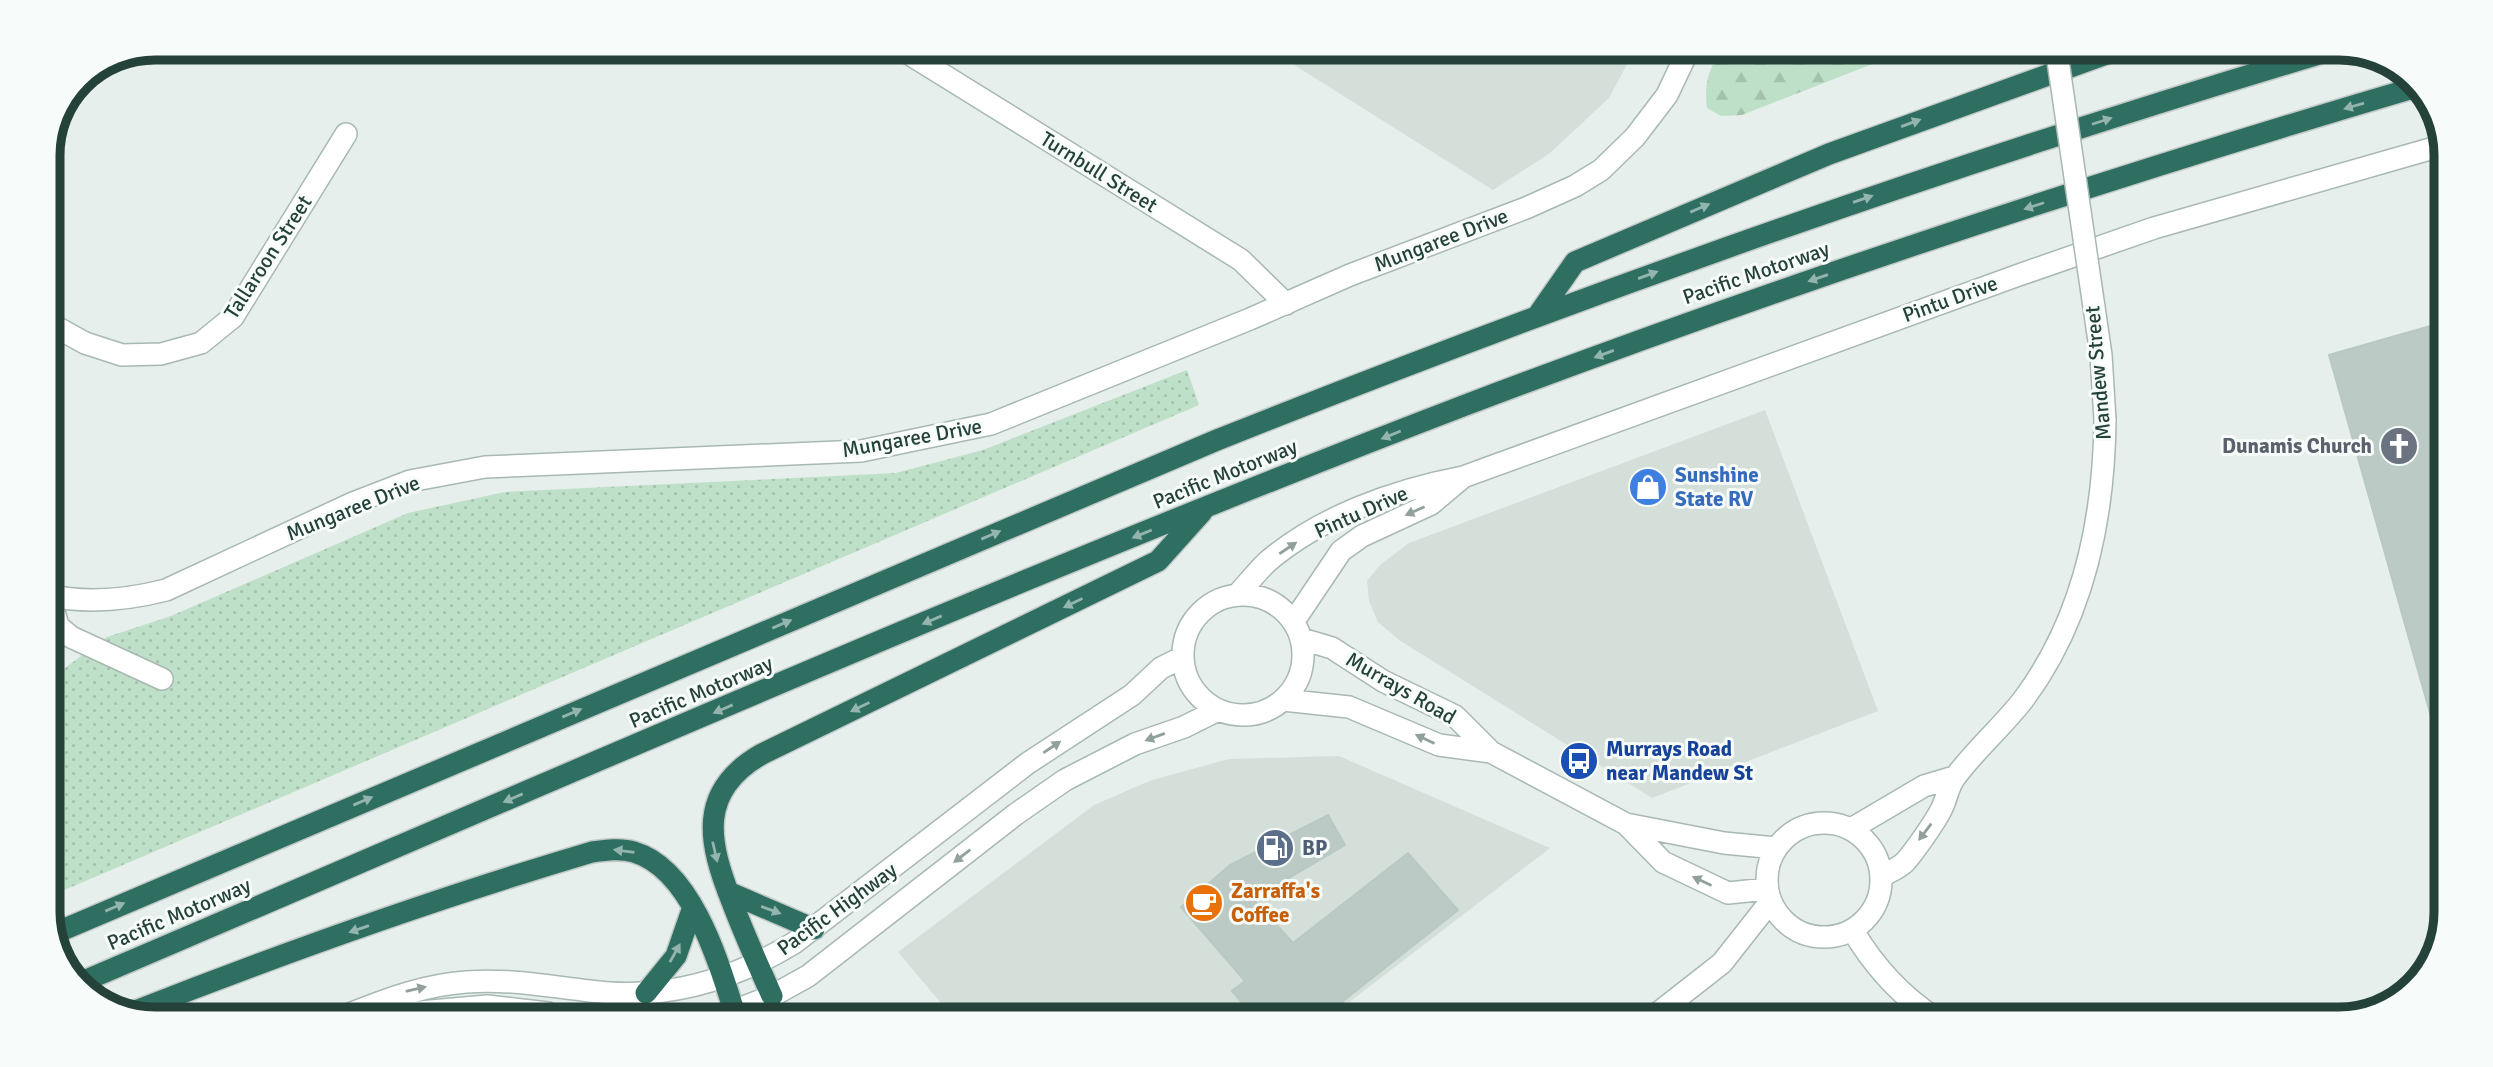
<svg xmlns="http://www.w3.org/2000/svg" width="2493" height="1067" viewBox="0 0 2493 1067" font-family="Signika,sans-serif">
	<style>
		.built { fill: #d4dfda }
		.forest { fill: url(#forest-firs) }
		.park { fill: url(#park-dots) }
		.building { fill: #bbcac4; stroke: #b8c9c2; stroke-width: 2 }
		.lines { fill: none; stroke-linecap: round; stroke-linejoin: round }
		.minor-casing { stroke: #a8b8b2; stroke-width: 24 }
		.tertiary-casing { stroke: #a8b8b2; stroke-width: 24 }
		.motorway-casing { stroke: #c2cac8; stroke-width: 24 }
		.minor { stroke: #fff; stroke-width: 21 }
		.tertiary { stroke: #fff; stroke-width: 21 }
		.motorway { stroke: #2f6f62; stroke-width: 21 }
		.tertiary-bridge-casing { stroke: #a8b8b2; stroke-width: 24; stroke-linecap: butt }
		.tertiary-bridge { stroke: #fff; stroke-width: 21 }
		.oneway { fill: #93b5ae }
		.oneway2 { fill: #92a09c }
		.labels { text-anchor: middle; stroke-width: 6; stroke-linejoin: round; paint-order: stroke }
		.street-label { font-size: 21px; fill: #24423a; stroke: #f7fbf9 }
		.worship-label { font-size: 21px; font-weight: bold; fill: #5b616d; stroke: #f7fbf9; text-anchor: end }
		.shop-label { font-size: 21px; font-weight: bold; fill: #366cbe; stroke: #f7fbf9; text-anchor: start }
		.transit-label { font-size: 21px; font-weight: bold; fill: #164399; stroke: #f7fbf9; text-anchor: start }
		.service-label { font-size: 21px; font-weight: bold; fill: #4e5e75; stroke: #f7fbf9; text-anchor: start }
		.food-label { font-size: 21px; font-weight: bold; fill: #c56008; stroke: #f7fbf9; text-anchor: start }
		.rim { fill: none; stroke: #24423a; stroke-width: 9 }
	</style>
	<defs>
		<pattern id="forest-firs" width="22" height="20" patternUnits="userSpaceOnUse" patternTransform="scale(1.75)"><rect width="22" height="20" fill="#bfe0c8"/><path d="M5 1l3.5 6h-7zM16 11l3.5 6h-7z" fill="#a4c1ad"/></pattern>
		<pattern id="park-dots" width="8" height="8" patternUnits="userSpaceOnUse" patternTransform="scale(1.75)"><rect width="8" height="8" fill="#bfe0c8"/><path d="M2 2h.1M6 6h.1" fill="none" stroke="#a4c1ad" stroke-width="1.8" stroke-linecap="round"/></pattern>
	</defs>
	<rect width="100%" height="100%" fill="#e6efeb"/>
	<path class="built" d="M1272,51L1633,53L1609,98L1550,153L1493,190Z
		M1765,410L1878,711L1652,798L1399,640L1378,622L1369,601L1367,581L1380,565L1409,543Z
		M1339,756L1550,848L1331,1016L951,1015L898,952L1094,805L1152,780L1229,759Z"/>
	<path class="forest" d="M1719,53L1909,54L1890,57L1742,115L1721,116L1707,108C1704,86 1708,71 1719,53Z"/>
	<path class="park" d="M1187,370L1199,405L48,897L47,703L65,668L107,637L171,616L408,513L505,492L896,473L983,450Z"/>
	<path class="building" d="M2444,322L2440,726L2434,727L2329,355Z
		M1328,815L1345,845L1253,899L1293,943L1408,853L1458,910L1324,1016H1253L1232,991L1245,981L1181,907L1230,865Z"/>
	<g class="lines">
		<defs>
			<path id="minor" d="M903,50L1241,260L1286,304
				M47,322L85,343L122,355L161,354L201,343L233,317L346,134
				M50,596L58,626L71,637L162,679
				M1853,931C1874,966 1901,996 1935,1018
				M1653,1017L1722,963L1770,902"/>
			<path id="tertiary" d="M1238,594C1247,584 1257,572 1267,562C1321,516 1395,490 1463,477L2016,276L2154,228L2444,145
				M1183 655a60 60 0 1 1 120 0a60 60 0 1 1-120 0Z
				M47,595C87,604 127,600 166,590L353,503L410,481L485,467L861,451L991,424L1250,319L1350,275L1526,208L1575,186L1601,170L1635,137L1667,95L1687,53
				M1294,621L1341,551L1362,536L1431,504L1462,478
				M1302,639L1332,648L1383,681L1455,716L1491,752L1626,824L1663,862L1728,893L1767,889
				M1283,700L1349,707L1439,745L1491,752
				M1767 880a57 57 0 1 1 114 0a57 57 0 1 1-114 0Z
				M1626,824L1724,843L1776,848
				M1851,829L1924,786L1954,777
				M1882,876C1889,872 1899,868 1905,862C1914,852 1935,822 1941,810C1947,799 1948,785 1956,776C1976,749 2002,727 2023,700C2083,620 2104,518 2105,420
				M352,1013C390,998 425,985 466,982C515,978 561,989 610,993C675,997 738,977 794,943L1028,763L1132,695L1161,668L1183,657
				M409,1013L487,1006L548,1013
				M726,1014L772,996L808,976L1016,814L1065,780L1135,744L1184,727L1218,710"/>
			<path id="motorway" d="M1538,315L1575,262L1829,154L2106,54
				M728,892L814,929
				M53,934L1217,440C1578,296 1944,166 2316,55
				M77,984C537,788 995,585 1463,406C1777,287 2097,181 2420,86
				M646,993L676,956L693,907
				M772,996C758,965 744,934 732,902C708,842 697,791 762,754L1158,561L1202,512
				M133,1012C283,953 437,898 592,852C606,850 621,848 634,852C691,869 718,960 734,1011"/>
		</defs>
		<use href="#minor" class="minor-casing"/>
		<use href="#tertiary" class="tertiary-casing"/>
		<use href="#motorway" class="motorway-casing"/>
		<use href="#minor" class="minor"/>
		<use href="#tertiary" class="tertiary"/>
		<use href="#motorway" class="motorway"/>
		<defs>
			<path id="tertiary-bridge" d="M2057,54L2101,355L2105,420"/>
		</defs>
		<use href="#tertiary-bridge" class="tertiary-bridge-casing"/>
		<use href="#tertiary-bridge" class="tertiary-bridge"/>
	</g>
	<defs><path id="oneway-solid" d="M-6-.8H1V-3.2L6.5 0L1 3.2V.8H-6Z" transform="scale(1.75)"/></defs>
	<g class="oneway">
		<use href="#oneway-solid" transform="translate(2354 106) rotate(164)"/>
		<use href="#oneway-solid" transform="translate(2102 121) rotate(-18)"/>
		<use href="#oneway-solid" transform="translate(1911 123) rotate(-20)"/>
		<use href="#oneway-solid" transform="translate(1863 199) rotate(-19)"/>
		<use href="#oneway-solid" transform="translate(2034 206) rotate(162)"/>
		<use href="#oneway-solid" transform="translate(1700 208) rotate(-23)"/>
		<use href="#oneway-solid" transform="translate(1648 275) rotate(-20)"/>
		<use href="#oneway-solid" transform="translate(1818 278) rotate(161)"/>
		<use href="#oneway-solid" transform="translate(1604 354) rotate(160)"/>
		<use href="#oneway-solid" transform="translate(1391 435) rotate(158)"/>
		<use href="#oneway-solid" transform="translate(1142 534) rotate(158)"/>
		<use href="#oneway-solid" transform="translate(991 535) rotate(-23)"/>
		<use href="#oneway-solid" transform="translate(1073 603) rotate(154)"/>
		<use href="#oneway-solid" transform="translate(932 620) rotate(157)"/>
		<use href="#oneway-solid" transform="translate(782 624) rotate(-23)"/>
		<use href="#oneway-solid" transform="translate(860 707) rotate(154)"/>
		<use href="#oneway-solid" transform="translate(723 709) rotate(157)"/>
		<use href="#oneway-solid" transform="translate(572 713) rotate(-23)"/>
		<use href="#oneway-solid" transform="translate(513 798) rotate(157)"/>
		<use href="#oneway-solid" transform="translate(363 801) rotate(-23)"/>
		<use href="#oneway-solid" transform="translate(624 851) rotate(-173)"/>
		<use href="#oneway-solid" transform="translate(715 852) rotate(77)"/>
		<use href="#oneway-solid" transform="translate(115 907) rotate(-23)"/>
		<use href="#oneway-solid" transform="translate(771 910) rotate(20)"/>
		<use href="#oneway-solid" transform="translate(359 929) rotate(161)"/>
		<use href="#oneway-solid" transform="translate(675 953) rotate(-61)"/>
	</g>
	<g class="oneway2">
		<use href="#oneway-solid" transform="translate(1415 511) rotate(156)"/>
		<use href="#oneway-solid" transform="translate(1288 548) rotate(-34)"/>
		<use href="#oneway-solid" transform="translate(1155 737) rotate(160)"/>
		<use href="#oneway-solid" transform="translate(1425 739) rotate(-155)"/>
		<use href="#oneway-solid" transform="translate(1052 747) rotate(-34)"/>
		<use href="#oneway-solid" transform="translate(1925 832) rotate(127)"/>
		<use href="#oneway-solid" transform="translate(962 856) rotate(142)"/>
		<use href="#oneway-solid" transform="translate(1702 881) rotate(-155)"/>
		<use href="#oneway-solid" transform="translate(416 989) rotate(-13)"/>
	</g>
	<defs>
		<symbol id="church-disc" viewBox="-11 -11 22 22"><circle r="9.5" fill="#6b7280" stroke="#f7fbf9"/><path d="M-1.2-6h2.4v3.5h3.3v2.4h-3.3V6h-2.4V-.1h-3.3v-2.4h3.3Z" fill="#fff"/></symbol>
		<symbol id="shop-disc" viewBox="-11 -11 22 22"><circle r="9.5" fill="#3f7fe0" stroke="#f7fbf9"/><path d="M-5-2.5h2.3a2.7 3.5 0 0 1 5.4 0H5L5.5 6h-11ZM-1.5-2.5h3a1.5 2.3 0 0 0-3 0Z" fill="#fff"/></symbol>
		<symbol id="bus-disc" viewBox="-11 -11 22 22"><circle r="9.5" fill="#1a4fb4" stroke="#f7fbf9"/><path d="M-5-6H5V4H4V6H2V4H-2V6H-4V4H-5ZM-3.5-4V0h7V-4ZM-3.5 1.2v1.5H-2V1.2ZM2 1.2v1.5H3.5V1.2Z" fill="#fff"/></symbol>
		<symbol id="fuel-disc" viewBox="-11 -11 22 22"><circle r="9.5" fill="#5c6f8a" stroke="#f7fbf9"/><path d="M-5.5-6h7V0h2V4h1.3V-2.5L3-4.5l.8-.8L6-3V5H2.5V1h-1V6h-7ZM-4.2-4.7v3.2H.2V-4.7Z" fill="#fff"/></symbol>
		<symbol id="cafe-disc" viewBox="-11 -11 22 22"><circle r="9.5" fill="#e8710a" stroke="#f7fbf9"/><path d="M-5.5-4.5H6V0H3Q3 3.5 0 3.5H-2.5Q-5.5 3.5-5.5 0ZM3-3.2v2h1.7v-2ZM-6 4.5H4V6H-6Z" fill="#fff"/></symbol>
	</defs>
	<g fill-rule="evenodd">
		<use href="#church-disc" x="2377" y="424" width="44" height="44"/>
		<use href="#shop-disc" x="1626" y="465" width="44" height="44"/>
		<use href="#bus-disc" x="1557" y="739" width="44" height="44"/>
		<use href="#fuel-disc" x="1253" y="826" width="44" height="44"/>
		<use href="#cafe-disc" x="1182" y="881" width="44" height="44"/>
	</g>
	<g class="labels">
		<g class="street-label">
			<text transform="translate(1099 172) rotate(32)" y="7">Turnbull Street</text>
			<text transform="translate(1441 240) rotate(-21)" y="7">Mungaree Drive</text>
			<text transform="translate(268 257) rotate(-57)" y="7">Tallaroon Street</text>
			<text transform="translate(1756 273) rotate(-19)" y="7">Pacific Motorway</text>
			<text transform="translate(1950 299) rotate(-20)" y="7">Pintu Drive</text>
			<text transform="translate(2098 373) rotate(-95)" y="7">Mandew Street</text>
			<text transform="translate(912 438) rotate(-10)" y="7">Mungaree Drive</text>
			<text transform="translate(1225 474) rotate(-22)" y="7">Pacific Motorway</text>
			<text transform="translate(353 508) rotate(-22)" y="7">Mungaree Drive</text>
			<text transform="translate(1361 512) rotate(-24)" y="7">Pintu Drive</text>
			<text transform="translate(1401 688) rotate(30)" y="7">Murrays Road</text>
			<text transform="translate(701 692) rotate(-23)" y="7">Pacific Motorway</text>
			<text transform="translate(837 909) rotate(-36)" y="7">Pacific Highway</text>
			<text transform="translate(179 914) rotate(-23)" y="7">Pacific Motorway</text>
		</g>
		<g class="worship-label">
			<text x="2372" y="453">Dunamis Church</text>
		</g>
		<g class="shop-label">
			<text x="1675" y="482">Sunshine<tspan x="1675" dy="24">State RV</tspan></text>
		</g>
		<g class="transit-label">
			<text x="1606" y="756">Murrays Road<tspan x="1606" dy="24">near Mandew St</tspan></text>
		</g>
		<g class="service-label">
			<text x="1302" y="855">BP</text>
		</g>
		<g class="food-label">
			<text x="1231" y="898">Zarraffa's<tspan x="1231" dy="24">Coffee</tspan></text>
		</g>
	</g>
	<path d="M0 0H2493V1067H0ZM155 60H2339A95 95 0 0 1 2434 155V912A95 95 0 0 1 2339 1007H155A95 95 0 0 1 60 912V155A95 95 0 0 1 155 60Z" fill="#f7fbf9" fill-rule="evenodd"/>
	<path class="rim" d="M155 60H2339A95 95 0 0 1 2434 155V912A95 95 0 0 1 2339 1007H155A95 95 0 0 1 60 912V155A95 95 0 0 1 155 60Z"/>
</svg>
